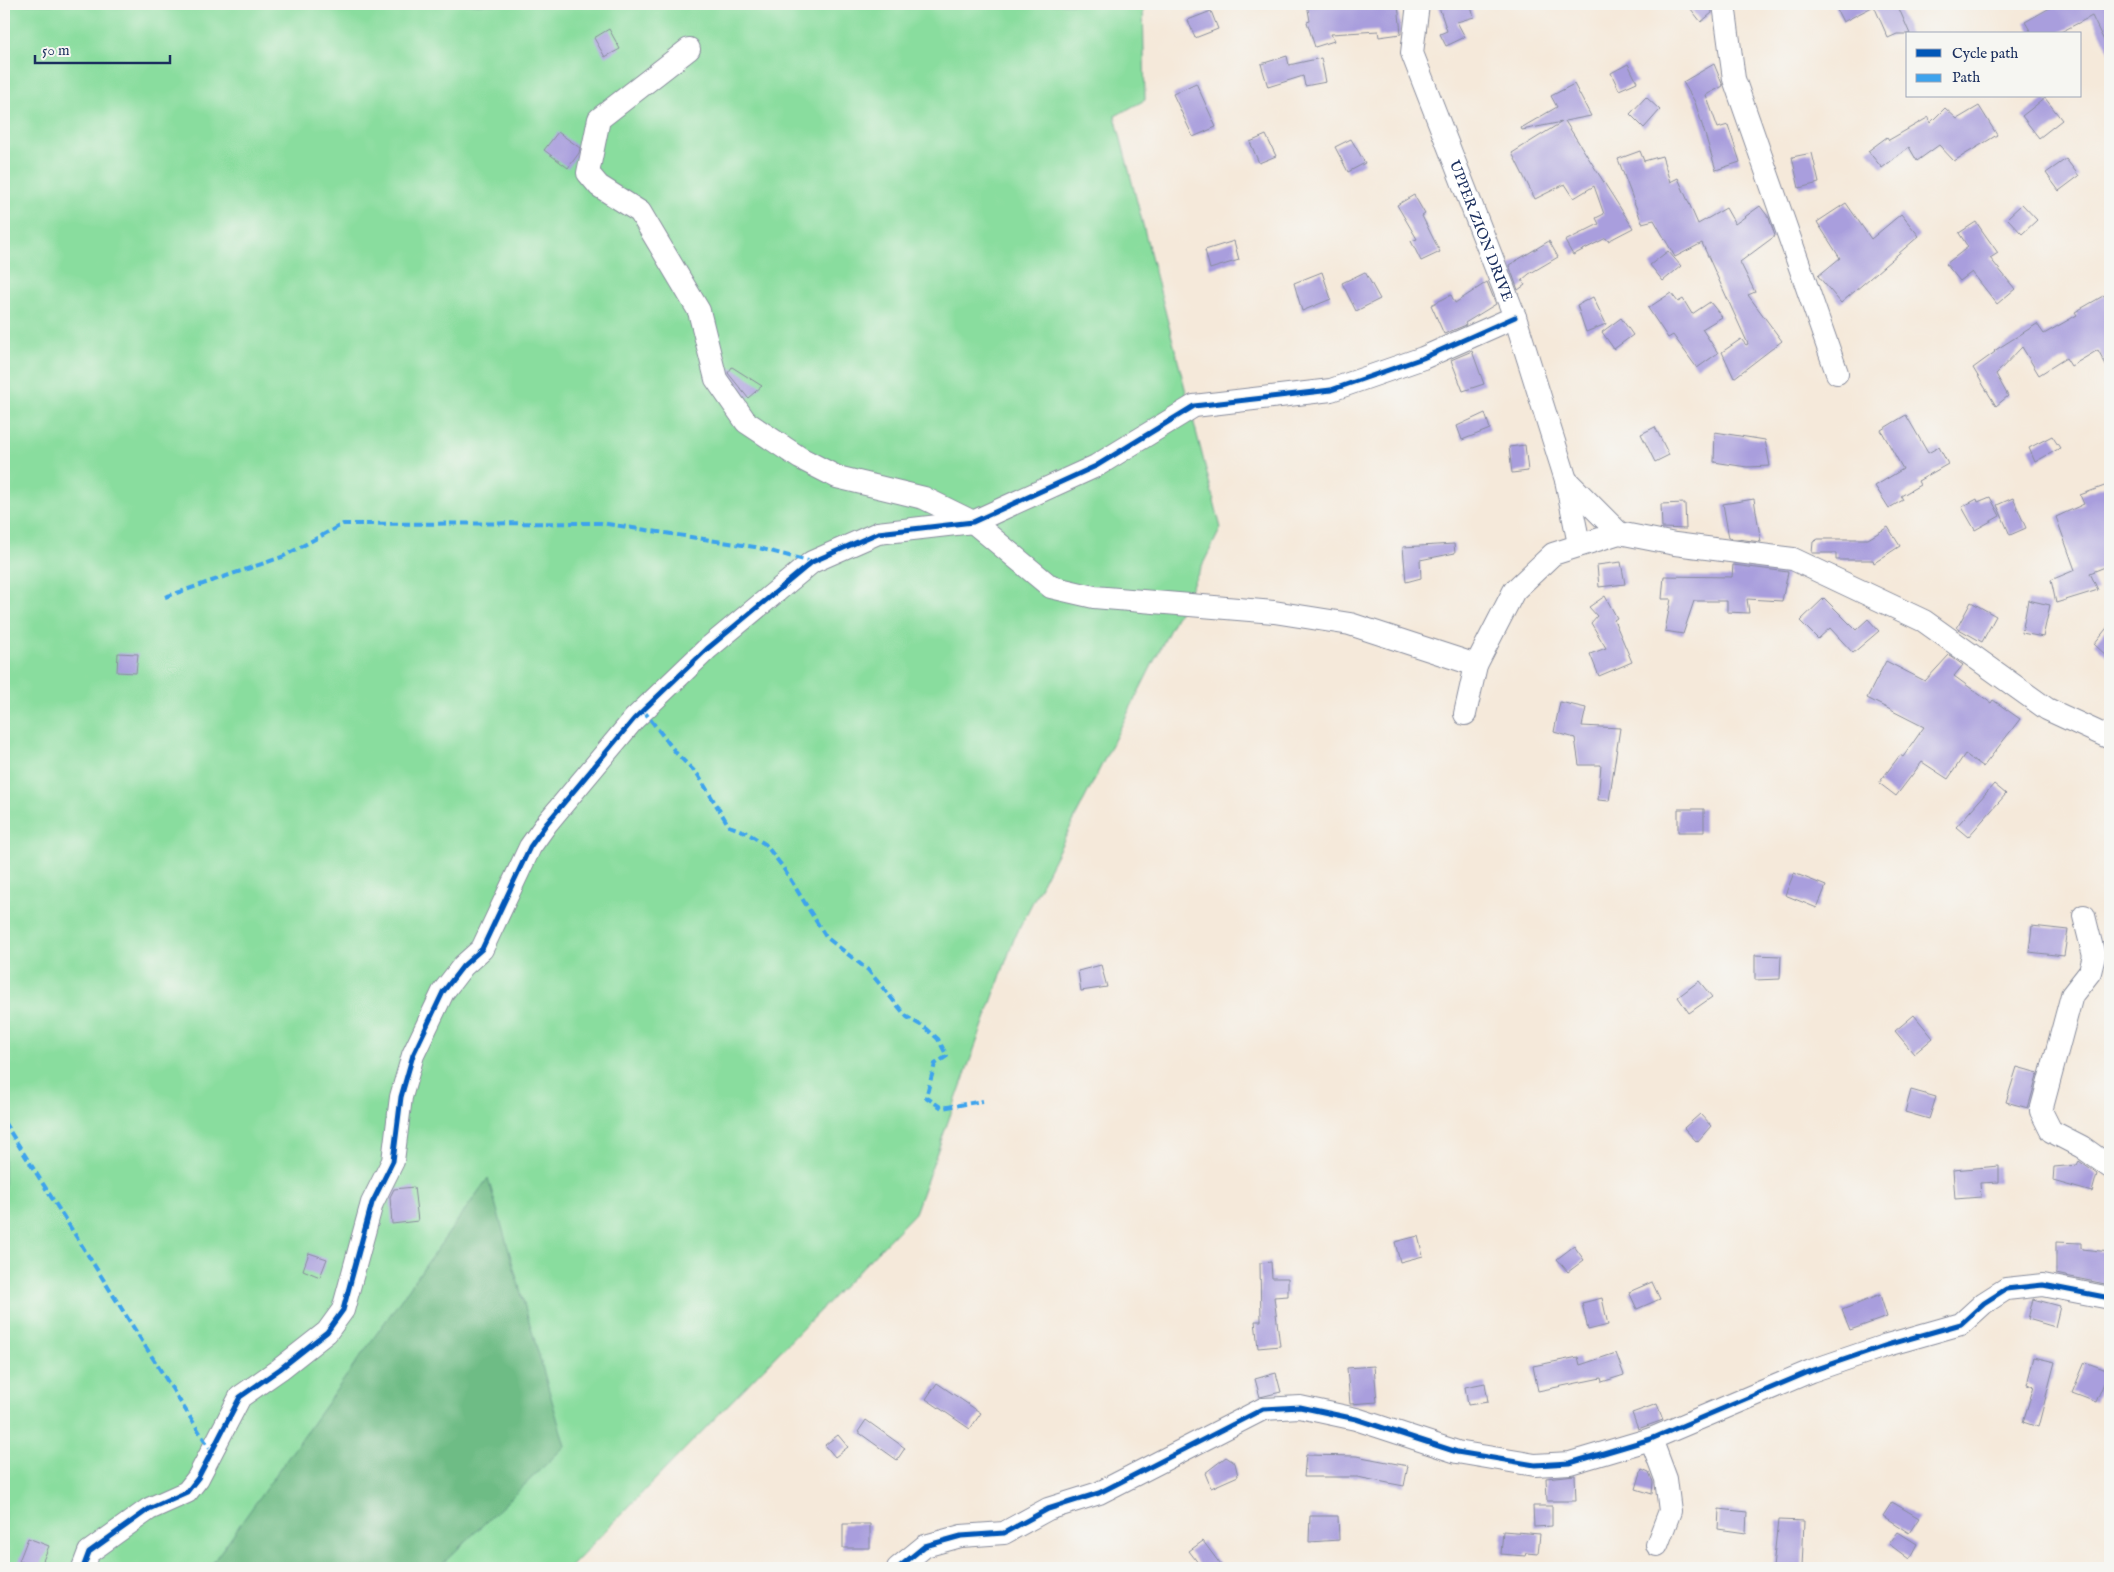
<svg xmlns="http://www.w3.org/2000/svg" width="2114" height="1572" viewBox="0 0 2114 1572" font-family="'IM FELL English',serif">
	<style>
		.green { fill: #89dd9e; stroke: #52867e }
		.forest { fill: #6ebc85; stroke: #447672 }
		.building { fill: #a99edd }
		.lines { fill: none; stroke-linecap: round; stroke-linejoin: round }
		.minor-casing { stroke: #888c9c; stroke-width: 24 }
		.minor { stroke: #fff; stroke-width: 22 }
		.quiet { stroke: #3da3ed; stroke-width: 4; stroke-dasharray: 8 4; stroke-linecap: butt }
		.cycleway-casing { stroke: #f6f6f2; stroke-width: 8 }
		.cycleway { stroke: #0057b8; stroke-width: 5 }
		.labels { text-anchor: middle; stroke-width: 5; stroke-linejoin: round; paint-order: stroke }
		.street-label { font-size: 15px; fill: #1b2f5e; stroke: #f6f6f2 }
	</style>
	<rect width="100%" height="100%" fill="#f6f6f2"/>
	<filter id="ink" filterUnits="userSpaceOnUse"><feTurbulence type="fractalNoise" baseFrequency=".02" numOctaves="2"/><feDisplacementMap in="SourceGraphic" scale="10" xChannelSelector="R" yChannelSelector="G"/><feConvolveMatrix kernelMatrix="1 2 1 2 8 2 1 2 1" color-interpolation-filters="sRGB"/></filter>
	<filter id="wash" filterUnits="userSpaceOnUse"><feTurbulence type="fractalNoise" baseFrequency=".0096" numOctaves="4" result="noise"/><feDisplacementMap in="SourceGraphic" scale="20" xChannelSelector="R" yChannelSelector="G"/><feGaussianBlur stdDeviation="1.12" result="paint"/><feColorMatrix in="noise" values="0 0 0 0 0 0 0 0 0 0 0 0 0 0 0 0 0 1.4 0 .05"/><feComposite in="paint" operator="in"/></filter>
	<g filter="url(#wash)">
		<rect width="100%" height="100%" fill="#f5e9da"/>
		<path class="green" d="M4,4H1143L1145,100L1115,116L1221,528L1014,939L915,1213L569,1568H4Z"/>
		<path class="forest" d="M488,1178L565,1446L438,1568H209Z"/>
		<g id="blocks">
			<path class="building" d="M1307,4H1398L1401,34L1379,37L1378,31L1331,34L1334,41L1315,47L1307,22L1310,21Z
				M1438,4H1470L1474,17L1457,22L1465,37L1446,46L1440,34L1447,31Z
				M1687,4H1711L1712,13L1701,22Z
				M1834,4H1897L1910,34H1897L1888,38L1874,6L1843,22Z
				M2057,4H2110V53L2092,16L2057,34H2032L2025,22Z
				M1211,11L1218,29L1195,38L1188,20Z
				M609,29L620,49L605,57L594,38Z
				M1287,56L1289,65L1321,58L1326,82L1305,86L1303,76L1268,87L1261,64Z
				M1628,64L1637,82L1619,90L1611,73Z
				M1714,64L1723,86L1706,95L1718,128L1728,125L1740,162L1716,170L1695,102L1683,82Z
				M1196,83L1216,127L1193,137L1173,94Z
				M1574,84L1591,116L1565,121L1633,228L1608,241L1606,238L1573,255L1565,241L1599,224L1596,218L1604,214L1594,186L1574,198L1565,184L1535,199L1512,153L1562,122L1522,130L1521,128L1557,107L1551,96Z
				M1646,97L1660,110L1644,128L1630,114Z
				M2045,98L2062,120L2039,138L2022,116Z
				M1979,106L1997,135L1954,161L1939,145L1917,161L1909,147L1882,168L1868,151L1887,137L1889,140L1929,117L1930,123L1945,108L1957,119Z
				M558,132L580,148L579,153L568,168L544,150Z
				M1266,135L1276,156L1259,163L1250,142Z
				M1351,139L1365,163L1348,172L1335,147Z
				M1640,151L1644,161L1662,156L1670,182L1678,178L1698,224L1726,208L1735,224L1760,206L1769,218L1775,236L1740,262L1755,292L1748,295L1782,341L1734,378L1722,352L1741,339L1746,345L1748,344L1702,243L1675,257L1654,220L1642,223L1618,159Z
				M1812,153L1819,183L1799,188L1792,157Z
				M2066,159L2079,176L2059,191L2046,173Z
				M1414,195L1425,214L1422,216L1440,252L1421,261L1411,241L1417,239L1397,205Z
				M1846,203L1871,239L1901,214L1919,236L1841,303L1818,276L1840,258L1817,222Z
				M2022,204L2037,220L2022,234L2007,218Z
				M1976,222L1998,253L1990,258L2015,289L1997,304L1972,272L1960,281L1946,264L1968,247L1959,233Z
				M1234,241L1239,260L1210,269L1205,250Z
				M1549,241L1558,257L1529,274L1522,280L1525,285L1518,290L1509,265Z
				M1668,251L1681,266L1663,281L1650,265Z
				M1322,272L1331,299L1302,311L1294,283Z
				M1365,272L1380,299L1356,311L1342,283Z
				M1487,282L1496,304L1465,323L1466,325L1444,334L1431,305L1451,295L1455,303Z
				M2110,292V372L2098,350L2071,366L2066,358L2039,375L2022,347L1996,374L2008,396L1996,406L1973,368L1995,352L1994,351L2037,324L2044,334L2077,315L2075,312Z
				M1671,293L1678,302L1683,299L1692,314L1710,302L1722,317L1702,329L1718,353L1697,368L1673,335L1668,338L1648,308Z
				M1593,297L1606,324L1586,332L1577,305Z
				M1621,318L1633,335L1614,349L1602,332Z
				M1472,351L1484,384L1463,391L1451,360Z
				M732,367L762,386L748,398L728,373Z
				M1485,413L1490,429L1462,440L1457,426Z
				M1906,415L1928,453L1939,447L1948,464L1918,481L1920,485L1901,496L1903,500L1889,508L1875,486L1903,469L1881,430Z
				M1655,427L1669,455L1655,462L1641,434Z
				M1715,432L1765,440L1770,466L1747,467L1714,462Z
				M2052,436L2060,448L2035,462L2029,448Z
				M1525,445L1528,471L1512,473L1509,447Z
				M2110,484V565L2090,573L2098,590L2056,603L2051,580L2075,570L2056,517L2084,504L2080,495Z
				M1990,497L2000,516L1975,530L1962,507L1977,499L1978,502Z
				M2013,498L2026,528L2010,535L1997,505Z
				M1754,499L1761,542L1729,538L1723,504Z
				M1685,503L1686,529L1662,528L1661,504Z
				M1888,527L1900,546L1874,563L1873,560H1836V553H1812L1813,542L1818,539H1868Z
				M1454,544L1455,553L1420,560L1421,578L1406,582L1403,547Z
				M1621,562L1625,584L1599,587L1597,565Z
				M1733,565L1788,572L1782,601L1747,599L1749,613L1727,612V601H1694L1683,634L1665,631L1671,599H1662L1664,576L1732,577Z
				M1605,596L1617,618L1614,620L1632,662L1599,676L1590,654L1606,648L1591,623L1597,616L1589,607Z
				M1824,598L1856,630L1868,619L1879,631L1853,653L1830,628L1818,639L1800,621Z
				M2028,600L2050,605L2043,637L2022,633Z
				M1971,602L1996,616L1982,642L1957,628Z
				M2110,624V659L2094,644Z
				M118,653L138,654L136,673L117,672Z
				M1949,655L1963,665L1954,676L1991,703L1993,700L2020,719L1983,767L1965,754L1948,779L1922,762L1896,796L1879,783L1900,755L1903,757L1924,727L1867,698L1886,661L1925,681Z
				M1560,702L1586,708L1582,726L1620,728L1609,801L1598,800L1601,765H1579L1575,738L1554,732Z
				M1994,784L2006,794L1968,837L1956,827Z
				M1678,809H1704V832H1678Z
				M1794,873L1826,886L1817,908L1785,895Z
				M2032,926L2068,930L2064,956L2029,952Z
				M1755,955L1781,956L1780,979L1755,980Z
				M1101,965L1107,987L1081,991L1078,971Z
				M1699,981L1712,997L1689,1013L1678,997Z
				M1914,1015L1933,1038L1914,1054L1895,1031Z
				M2017,1067L2038,1073L2028,1108L2006,1102Z
				M1911,1090L1936,1097L1929,1119L1905,1112Z
				M1700,1114L1711,1126L1697,1142L1684,1128Z
				M2079,1161L2097,1174L2092,1192L2053,1181L2054,1167L2077,1165Z
				M1999,1166V1182L1980,1183L1981,1197L1955,1199L1953,1170Z
				M414,1187L418,1221L392,1224L390,1197L394,1189Z
				M1418,1236L1423,1256L1400,1262L1395,1242Z
				M2056,1242L2081,1243V1249L2110,1252V1285L2056,1274Z
				M1574,1246L1584,1260L1568,1272L1557,1259Z
				M309,1253L327,1259L320,1277L303,1270Z
				M1271,1262L1272,1278H1288V1296L1274,1297L1280,1346L1258,1348L1255,1321H1261L1260,1263Z
				M1652,1282L1660,1299L1637,1309L1629,1292Z
				M1880,1295L1887,1317L1850,1330L1842,1310Z
				M1602,1298L1608,1325L1588,1330L1582,1303Z
				M2033,1299L2060,1306L2055,1327L2028,1319Z
				M1616,1353L1624,1375L1602,1382L1601,1378L1538,1391L1533,1366L1578,1357L1580,1365Z
				M2034,1357L2055,1362L2038,1427L2023,1422L2034,1386L2027,1384Z
				M2085,1362L2109,1371L2096,1402L2072,1393Z
				M1374,1366L1377,1402L1350,1404L1347,1368Z
				M1276,1373L1281,1392L1260,1397L1255,1379Z
				M937,1383L981,1413L970,1429L926,1399Z
				M1485,1383L1488,1402L1468,1405L1465,1387Z
				M1657,1404L1663,1420L1638,1429L1632,1413Z
				M866,1420L905,1448L897,1460L858,1432Z
				M838,1435L848,1447L835,1457L825,1445Z
				M1306,1455L1356,1456L1408,1466L1404,1486L1357,1477H1304Z
				M1226,1457L1235,1463L1238,1476L1211,1488L1205,1473Z
				M1642,1469L1649,1472L1653,1482L1652,1494L1636,1489Z
				M1575,1475L1576,1501H1547L1546,1478Z
				M1892,1502L1919,1518L1909,1533L1883,1516Z
				M1533,1506H1552V1526L1534,1527Z
				M1719,1509L1747,1512L1746,1533L1718,1529Z
				M1310,1516H1338L1339,1540L1309,1542Z
				M1778,1520L1804,1521L1802,1568H1773Z
				M843,1524H870V1548H843Z
				M1503,1531L1540,1534L1538,1554L1526,1553L1525,1556L1501,1554Z
				M1898,1532L1917,1544L1909,1559L1889,1544Z
				M28,1538L49,1546L40,1568L19,1561Z
				M1203,1541L1223,1568H1202L1189,1551Z"/>
		</g>
	</g>
	<g filter="url(#ink)">
		<use href="#blocks" fill-opacity="0" stroke="#888c9c" stroke-width="1"/>
		<g class="lines">
			<defs>
				<g id="minor">
					<path id="s1" d="M1418,4L1412,53L1515,317L1566,480L1579,544"/>
					<path d="M1724,4L1734,79L1837,373"/>
					<path d="M689,49L599,119L588,173L599,186L640,212L699,311L716,379L746,422L800,458L837,477L924,498L973,522L1051,587L1094,597L1274,612L1350,624L1476,665"/>
					<path d="M1566,480L1619,533"/>
					<path d="M1465,714L1476,665L1514,591L1553,554L1619,533L1675,544L1793,559L1924,621L2047,709L2110,738"/>
					<path d="M2084,916L2094,956L2090,972L2072,995L2041,1111L2051,1131L2082,1147L2110,1167"/>
					<path d="M1651,1439L1666,1479L1670,1511L1657,1545"/>
					<path d="M83,1568L89,1552L149,1509L187,1492L198,1478L240,1397L280,1369L327,1332L343,1310L372,1203L393,1161L401,1097L413,1055L443,992L463,966L482,949L530,847L547,823L634,719L707,649L812,562L878,533L973,522L1096,466L1194,406L1331,390L1423,358L1515,317"/>
					<path d="M898,1568L925,1546L961,1536L1004,1533L1048,1509L1099,1493L1263,1409L1300,1407L1356,1419L1457,1452L1535,1465L1570,1463L1651,1439L1811,1371L1887,1345L1961,1324L1984,1303L2006,1289L2043,1285L2110,1298"/>
				</g>
			</defs>
			<use href="#minor" class="minor-casing"/>
			<use href="#minor" class="minor"/>
			<path class="quiet" d="M165,597L282,557L343,524L601,523L755,547L812,562
				M643,710L677,754L698,775L729,826L745,832L765,844L782,866L826,937L868,970L907,1017L927,1029L938,1039L947,1056L935,1064L926,1097L942,1108L983,1101
				M4,1122L212,1452"/>
			<defs>
				<path id="cycleway" d="M83,1568L89,1552L149,1509L187,1492L198,1478L240,1397L280,1369L327,1332L343,1310L372,1203L393,1161L401,1097L413,1055L443,992L463,966L482,949L530,847L547,823L634,719L707,649L812,562L878,533L973,522L1096,466L1194,406L1331,390L1423,358L1515,317
					M898,1568L925,1546L961,1536L1004,1533L1048,1509L1099,1493L1263,1409L1300,1407L1356,1419L1457,1452L1535,1465L1570,1463L1651,1439L1811,1371L1887,1345L1961,1324L1984,1303L2006,1289L2043,1285L2110,1298"/>
			</defs>
			<use href="#cycleway" class="cycleway-casing"/>
			<use href="#cycleway" class="cycleway"/>
		</g>
	</g>
	<g class="labels">
		<g class="street-label">
			<text dy="5" stroke="none"><textPath href="#s1" startOffset="240">UPPER ZION DRIVE</textPath></text>
		</g>
	</g>
	<rect width="2114" height="1572" fill="none" stroke="#f6f6f2" stroke-width="20"/>
	<rect x="1906" y="32" width="175" height="65" fill="#f6f6f2" stroke="#9ea6b7"/>
	<rect x="1916" y="49" width="25" height="8" fill="#0057b8" stroke="#9ea6b7"/>
	<text x="1952" y="58" font-size="15" fill="#1b2f5e">Cycle path</text>
	<rect x="1916" y="74" width="25" height="8" fill="#3da3ed" stroke="#9ea6b7"/>
	<text x="1952" y="82" font-size="15" fill="#1b2f5e">Path</text>
	<path d="M35 55v8h135v-8" fill="none" stroke="#1b2f5e" stroke-width="2.5"/>
	<text x="42" y="55" font-size="15" fill="#1b2f5e" stroke="#f6f6f2" stroke-width="4" paint-order="stroke">50 m</text>
</svg>
